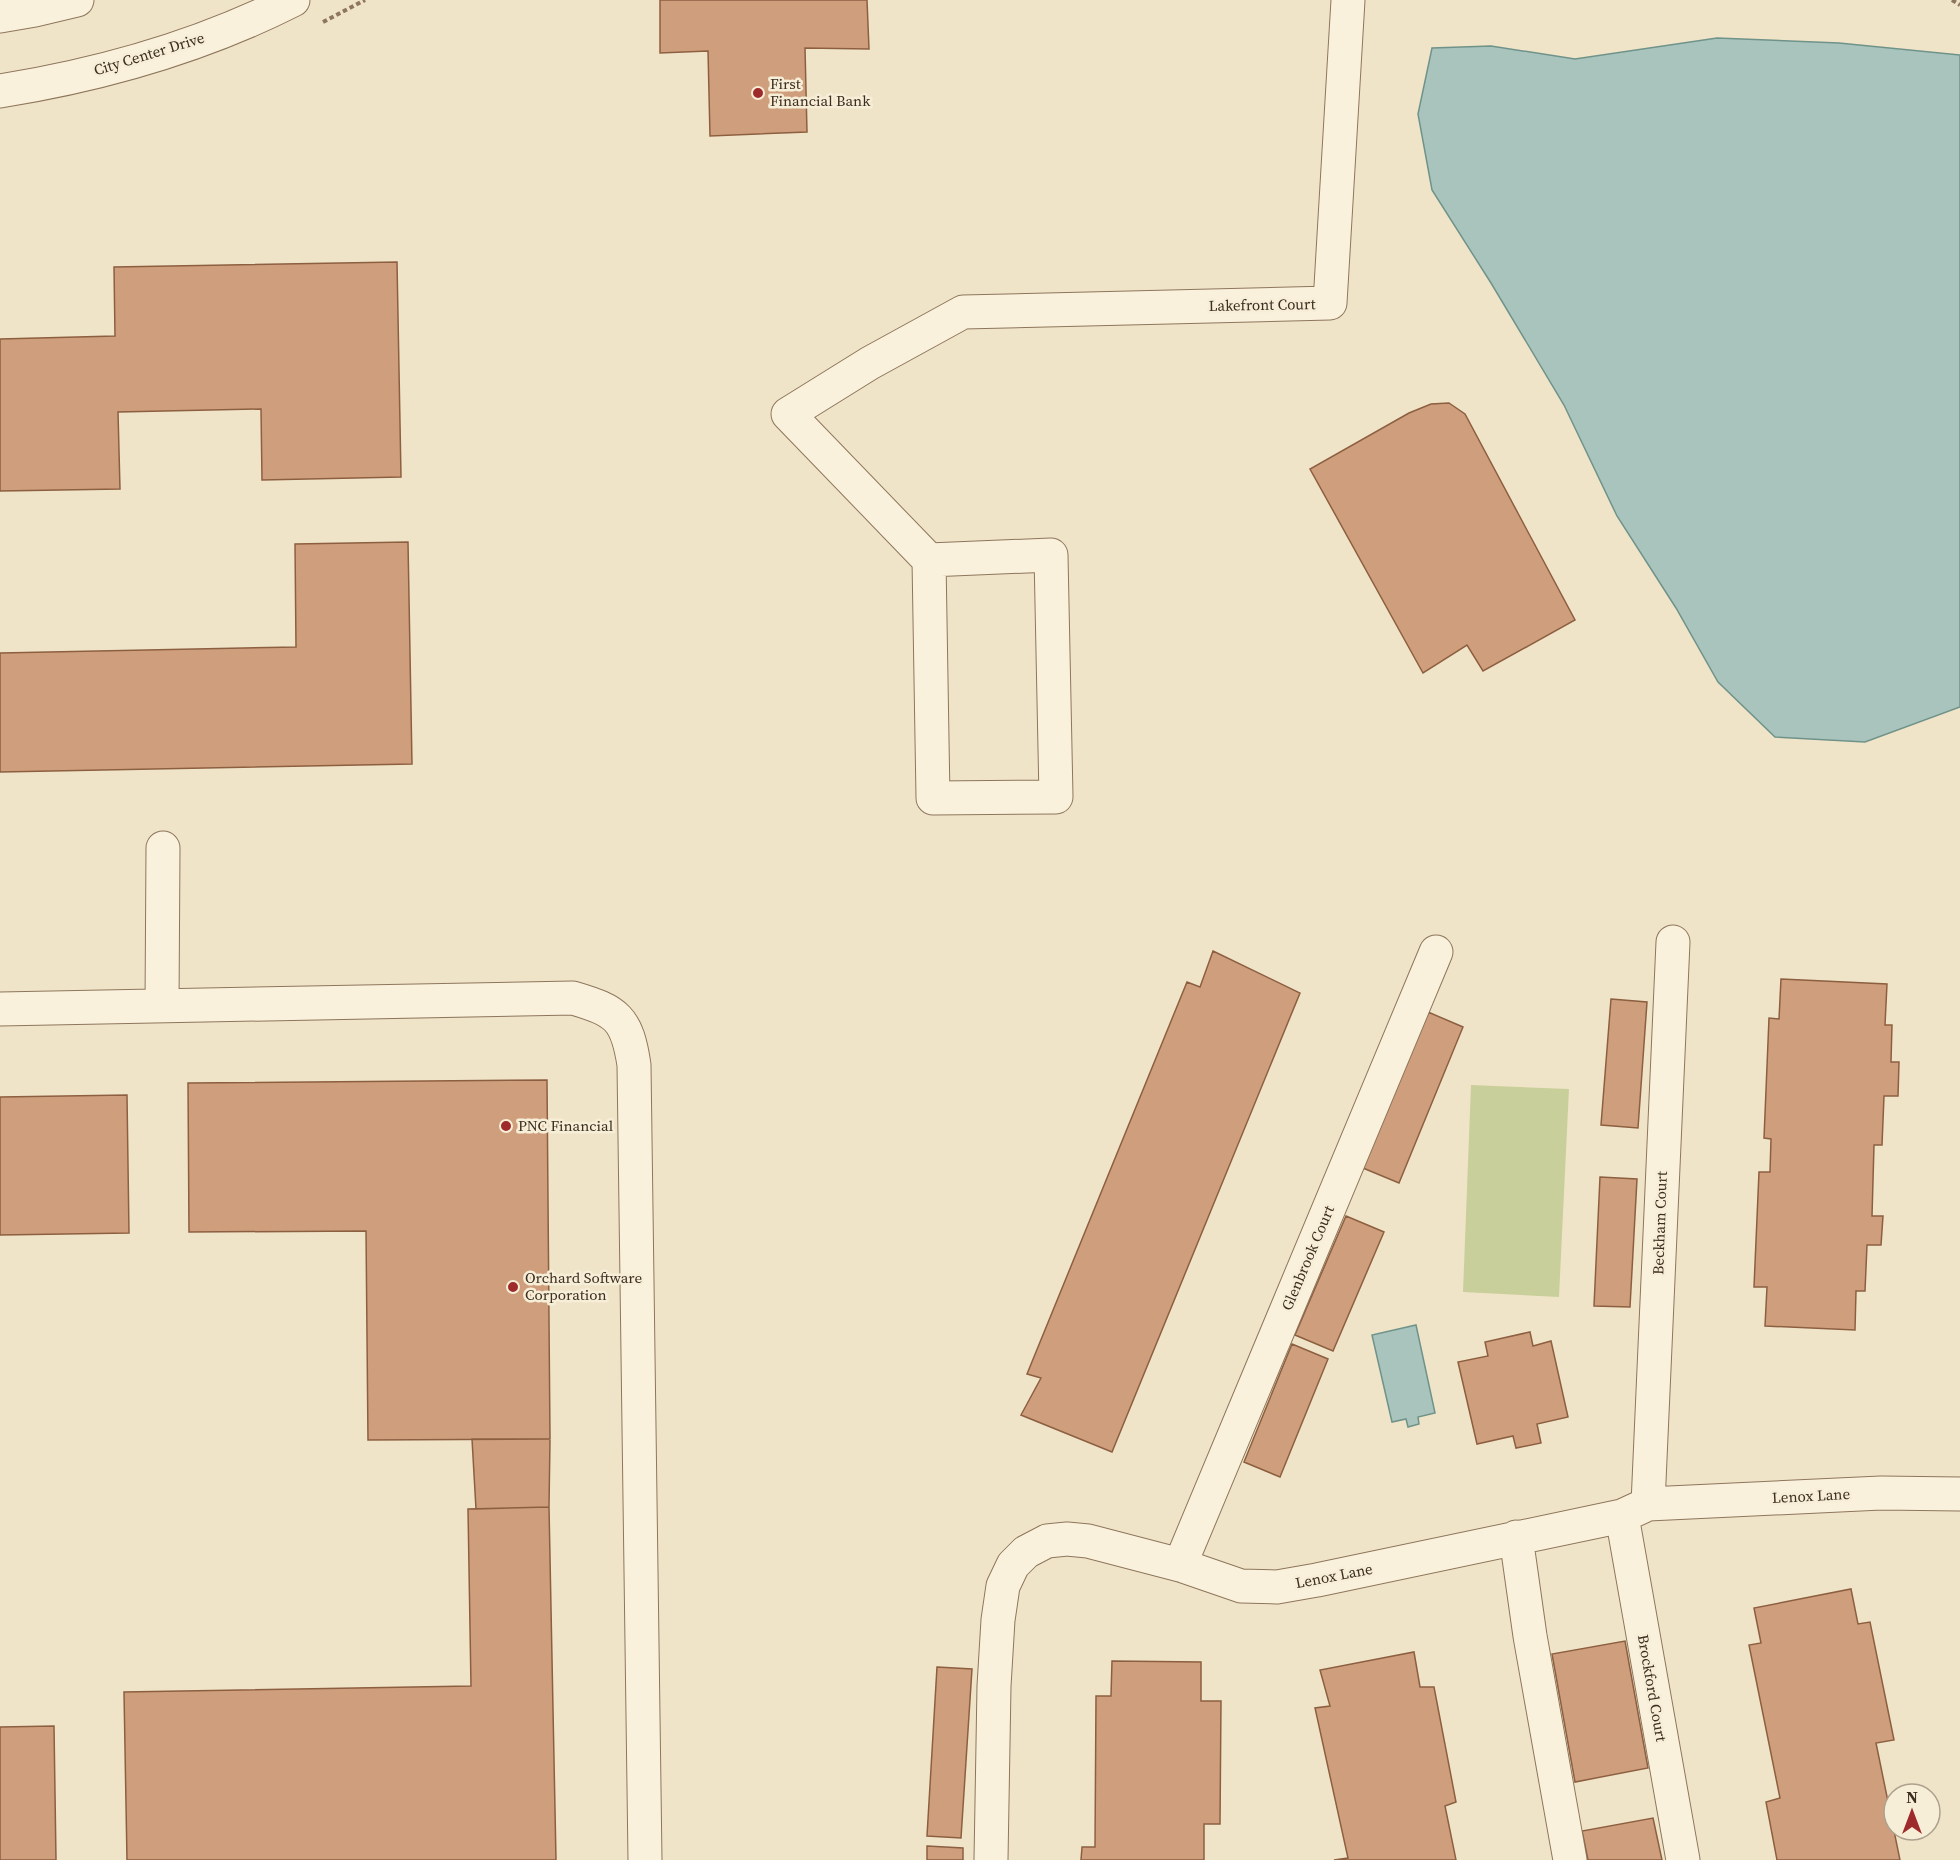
<svg xmlns="http://www.w3.org/2000/svg" width="1960" height="1860" viewBox="0 0 1960 1860" font-family="'Source Serif 4',serif">
	<style>
		.green { fill: #c9cf9b }
		.water { fill: #a9c4bc; stroke: #6f938a; stroke-width: 1.5 }
		.building { fill: #cf9f7d; stroke: #8d5f41; stroke-width: 1.5 }
		.lines { fill: none; stroke-linecap: round; stroke-linejoin: round }
		.minor-casing { stroke: #8d765c; stroke-width: 35 }
		.path { stroke: #8d765c; stroke-width: 4; stroke-dasharray: 4.5 3; stroke-linecap: butt }
		.minor { stroke: #faf1dc; stroke-width: 33 }
		.poi-dot { fill: #9e2a2b; stroke: #f7eed8; stroke-width: 2 }
		.labels { text-anchor: middle; stroke-width: 5; stroke-linejoin: round; paint-order: stroke }
		.street-label { font-size: 15px; fill: #3d2e20; stroke: #f7eed8 }
		.poi-label { font-size: 15px; fill: #3d2e20; stroke: #f7eed8; text-anchor: start }
	</style>
	<rect width="100%" height="100%" fill="#f0e4c8"/>
	<path class="green" d="M1471,1085L1569,1089L1559,1297L1463,1292Z"/>
	<path class="water" d="M1717,38L1839,43L1960,55V707L1865,742L1775,737L1718,682L1676,608L1617,516L1564,405L1491,283L1432,190L1418,114L1432,48L1491,46L1575,59Z
		M1416,1325L1435,1413L1418,1417L1419,1424L1408,1427L1406,1419L1392,1422L1372,1335Z"/>
	<path class="building" d="M660,0H867L869,49L805,48L807,132L710,136L708,51L660,53Z
		M397,262L401,477L262,480L261,409L118,412L120,489L0,491V339L115,336L114,267Z
		M1449,403L1465,414L1575,620L1483,671L1467,645L1423,673L1310,469L1409,413L1431,404Z
		M408,542L412,764L0,772V653L296,647L295,544Z
		M1213,951L1300,993L1112,1452L1021,1415L1041,1378L1027,1374L1187,982L1200,987Z
		M1781,979L1887,984L1885,1025H1892L1891,1062H1899L1898,1096H1884L1882,1145H1874L1872,1216H1883L1881,1245H1867L1865,1291H1856L1855,1330L1765,1326L1767,1287H1754L1759,1172H1770L1771,1139L1764,1138L1769,1018L1779,1019Z
		M1611,999L1647,1002L1638,1128L1601,1125Z
		M1428,1012L1463,1027L1399,1183L1363,1168Z
		M547,1080L550,1439L368,1440L366,1231L189,1232L188,1083Z
		M127,1095L129,1233L0,1235V1097Z
		M1600,1177L1637,1179L1630,1307L1594,1306Z
		M1346,1216L1384,1232L1333,1351L1295,1335Z
		M1530,1332L1533,1346L1551,1341L1568,1417L1537,1424L1541,1443L1516,1448L1513,1436L1477,1444L1458,1362L1488,1356L1485,1342Z
		M1292,1344L1328,1359L1280,1477L1244,1462Z
		M472,1439H550L549,1507L476,1509Z
		M549,1507L556,1860H127L124,1692L471,1686L468,1509Z
		M1851,1589L1858,1624L1870,1622L1894,1740L1876,1743L1900,1860H1777L1766,1802L1780,1798L1749,1645L1761,1643L1754,1608Z
		M1625,1641L1648,1768L1575,1782L1552,1654Z
		M1414,1652L1420,1687H1434L1456,1802L1445,1806L1456,1860H1334L1348,1858L1315,1708L1330,1706L1320,1670Z
		M1112,1661L1201,1662V1701H1221L1220,1824H1204V1860H1081L1082,1847H1095L1096,1696H1111Z
		M937,1667L972,1669L961,1838L927,1836Z
		M54,1726L56,1860H0V1727Z
		M1653,1818L1662,1860H1588L1582,1831Z
		M927,1846L963,1848V1860H927Z"/>
	<g class="lines">
		<defs>
			<path id="minor" d="M0,16L35,10L77,0
				M0,91C100,75 202,46 293,0
				M929,560L1051,555L1056,797L933,798L929,560L788,414L870,363L963,312L1330,303L1348,0
				M162,1006L163,848
				M0,1009L573,998C617,1011 627,1018 634,1065L645,1860
				M1648,1504L1673,942
				M1622,1516L1683,1860
				M1516,1537L1530,1636L1570,1860
				M1180,1565L1436,952
				M991,1860L994,1686L998,1620L1003,1586L1013,1565L1026,1552L1047,1541L1067,1539L1088,1541L1180,1565L1241,1586L1277,1587L1317,1580L1622,1516L1648,1504L1881,1493L1960,1494"/>
		</defs>
		<use href="#minor" class="minor-casing"/>
		<path class="path" d="M1952,0L1960,5
			M323,22L365,0"/>
		<use href="#minor" class="minor"/>
	</g>
	<g class="poi-dot">
		<circle cx="758" cy="93" r="6"/>
		<circle cx="506" cy="1126" r="6"/>
		<circle cx="513" cy="1287" r="6"/>
	</g>
	<g class="labels">
		<g class="street-label">
			<text transform="translate(149 54) rotate(-17)" y="5">City Center Drive</text>
			<text transform="translate(1262 305) rotate(-1)" y="5">Lakefront Court</text>
			<text transform="translate(1660 1223) rotate(-88)" y="5">Beckham Court</text>
			<text transform="translate(1308 1258) rotate(-67)" y="5">Glenbrook Court</text>
			<text transform="translate(1811 1496) rotate(-3)" y="5">Lenox Lane</text>
			<text transform="translate(1334 1576) rotate(-11)" y="5">Lenox Lane</text>
			<text transform="translate(1652 1688) rotate(80)" y="5">Brockford Court</text>
		</g>
		<g class="poi-label">
			<text x="770" y="89">First<tspan x="770" dy="17">Financial Bank</tspan></text>
			<text x="518" y="1131">PNC Financial</text>
			<text x="525" y="1283">Orchard Software<tspan x="525" dy="17">Corporation</tspan></text>
		</g>
	</g>
	<g transform="translate(1912 1812)"><circle r="28" fill="#f7eed8" stroke="#ada18e" stroke-width="1.5"/>
	<path d="M0-4.5L10 22L0 15L-10 22Z" fill="#9e2a2b"/>
	<text y="-9" font-size="16" font-weight="bold" text-anchor="middle" fill="#3d2e20">N</text>
	</g>
</svg>
